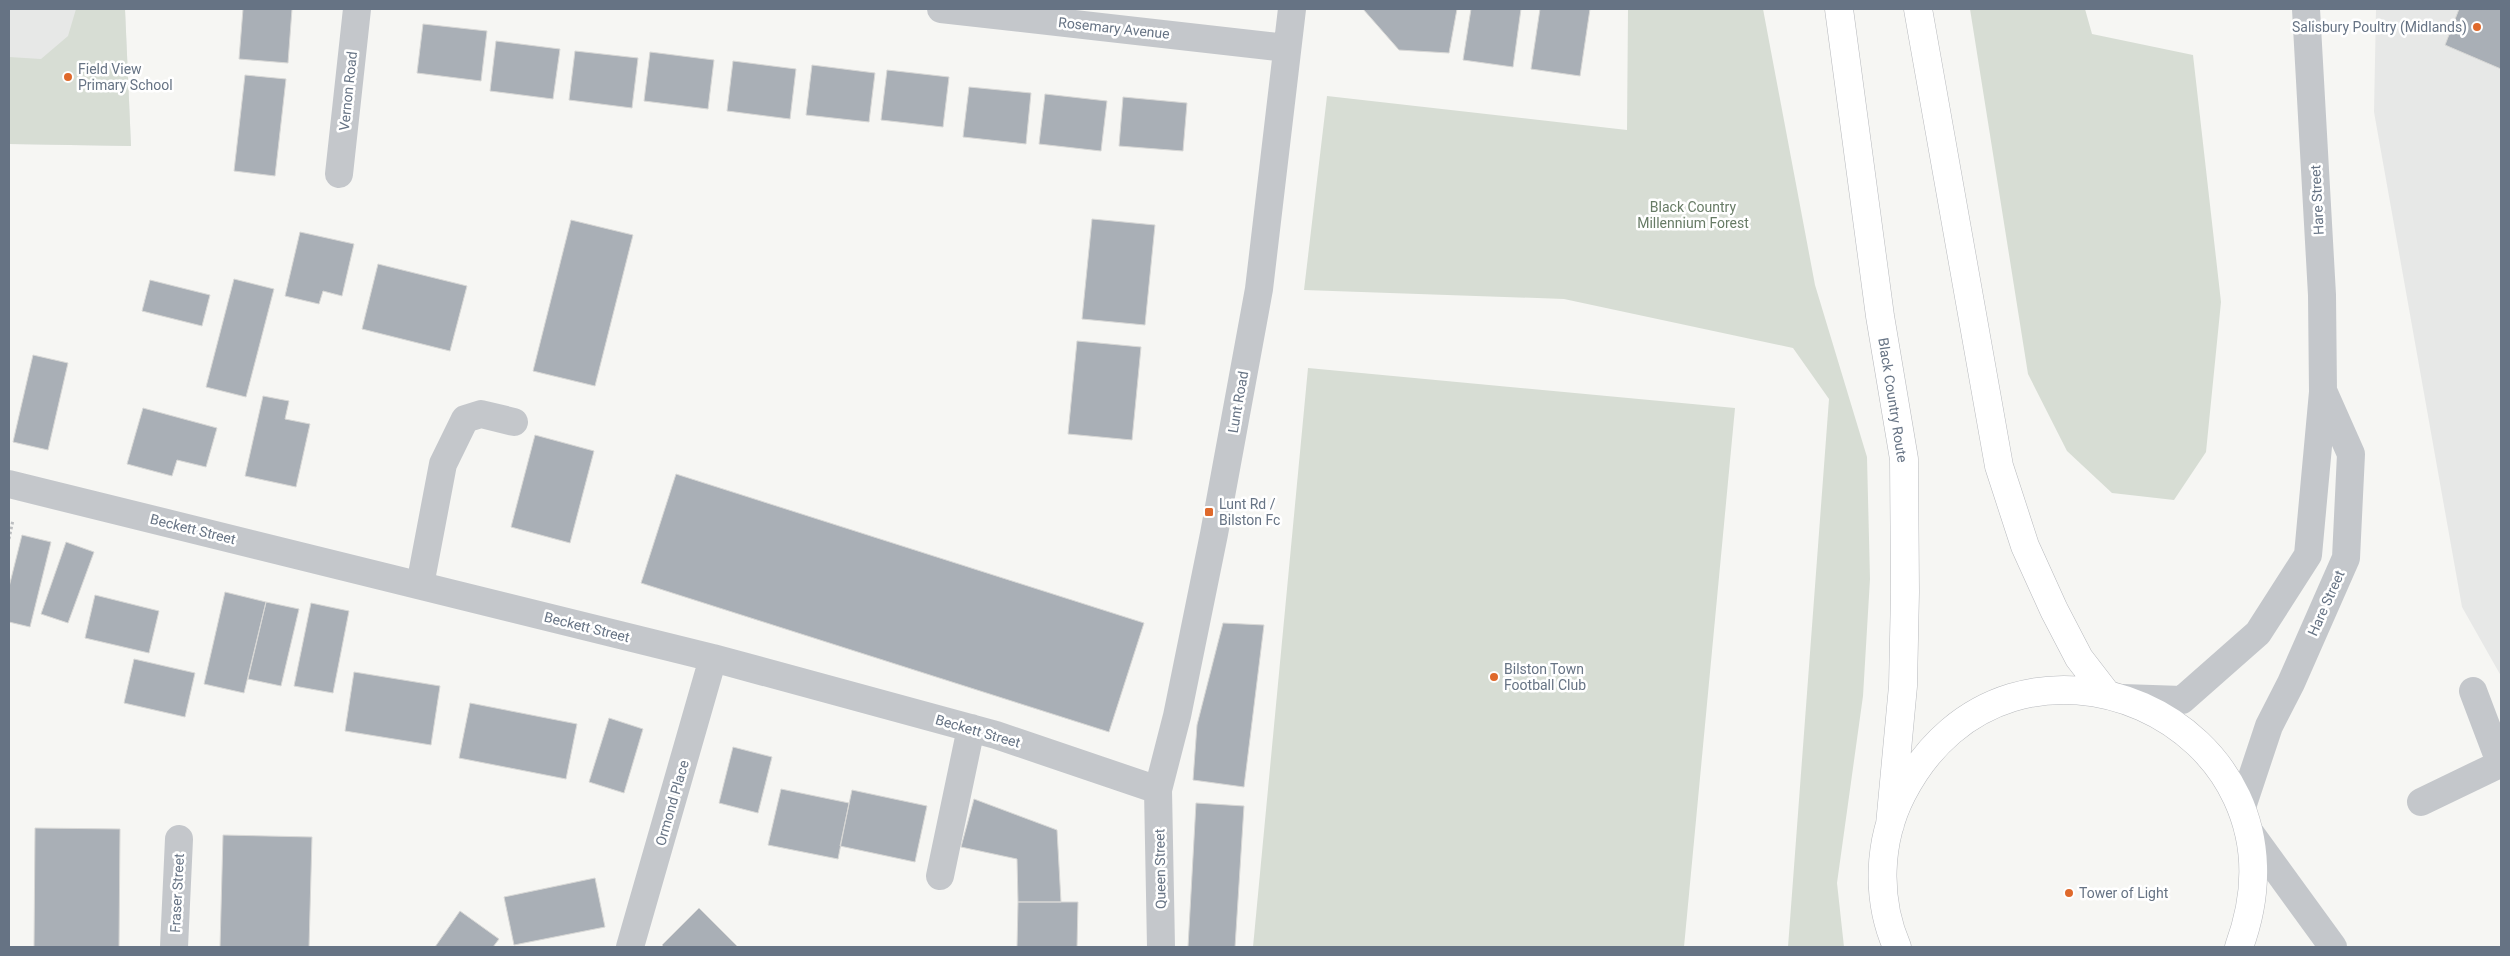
<svg xmlns="http://www.w3.org/2000/svg" width="2510" height="956" viewBox="0 0 2510 956" font-family="Roboto,sans-serif">
	<style>
		.built { fill: #e7e8e7 }
		.green { fill: #d7ddd4 }
		.building { fill: #a9afb6; stroke: #d8d8d6 }
		.lines { fill: none; stroke-linecap: round; stroke-linejoin: round }
		.highway-casing { stroke: #b7b9bd; stroke-width: 29 }
		.path { stroke: #bcbec0; stroke-width: 3; stroke-dasharray: 2.5 2.5; stroke-linecap: butt }
		.minor { stroke: #c4c7cb; stroke-width: 28 }
		.highway { stroke: #fff; stroke-width: 28 }
		.poi-dot { fill: #df692b; stroke: #fff; stroke-width: 2 }
		.labels { text-anchor: middle; stroke-width: 5; stroke-linejoin: round; paint-order: stroke }
		.poi-label { font-size: 14px; fill: #667384; stroke: #fff; text-anchor: start }
		.street-label { font-size: 14px; fill: #667384; stroke: #fff }
		.park-label { font-size: 14px; fill: #677b65; stroke: #fff }
	</style>
	<rect width="100%" height="100%" fill="#f6f6f3"/>
	<path class="built" d="M9,9H125L131,146L9,144Z
		M2376,9H2501V676L2462,607L2374,112Z"/>
	<path class="green" d="M76,9H125L131,146L9,144V57L41,59L68,36Z
		M1628,9H1763L1815,285L1867,457L1870,579L1863,696L1837,883L1844,947H1788L1829,399L1793,348L1564,299L1304,290L1327,96L1627,130Z
		M1970,9H2085L2092,34L2193,55L2221,302L2206,452L2174,500L2112,493L2067,451L2028,374Z
		M1308,368L1735,408L1684,947H1253Z"/>
	<path class="building" d="M243,9H292L288,63L239,59Z
		M1363,9H1457L1449,53L1399,50Z
		M1471,9H1521L1513,67L1463,60Z
		M1540,9H1590L1580,76L1531,69Z
		M2459,9H2501V69L2445,45Z
		M423,24L487,31L481,81L417,73Z
		M496,41L560,49L553,99L490,91Z
		M575,51L638,58L632,108L569,100Z
		M650,52L714,60L708,109L644,101Z
		M733,61L796,69L790,119L727,111Z
		M812,65L875,73L869,122L806,115Z
		M887,70L949,77L943,127L881,120Z
		M245,75L286,79L275,176L234,171Z
		M969,87L1031,93L1026,144L963,137Z
		M1045,94L1107,101L1101,151L1039,144Z
		M1123,97L1187,103L1183,151L1119,146Z
		M1092,219L1155,225L1145,325L1082,319Z
		M571,220L633,235L595,386L533,371Z
		M300,232L354,244L342,296L323,291L319,304L285,296Z
		M378,264L467,286L450,351L362,329Z
		M234,279L274,289L246,397L206,387Z
		M150,280L210,295L202,326L142,311Z
		M1077,341L1141,347L1132,440L1068,434Z
		M33,355L68,363L48,450L13,442Z
		M263,396L289,401L285,419L310,424L296,487L245,476Z
		M143,408L217,428L206,467L177,460L172,476L127,464Z
		M535,435L594,451L570,543L511,527Z
		M676,474L1144,623L1109,732L641,583Z
		M22,535L51,542L30,627L9,622V587Z
		M66,542L94,552L68,623L41,614Z
		M225,592L266,602L244,693L204,684Z
		M95,595L159,611L149,653L85,638Z
		M266,602L299,609L281,686L248,679Z
		M311,603L349,611L333,693L294,686Z
		M1223,623L1264,625L1244,787L1193,780L1197,725Z
		M134,659L195,673L185,717L124,703Z
		M354,672L440,686L431,745L345,731Z
		M470,703L577,724L566,779L459,758Z
		M609,718L643,729L624,793L589,782Z
		M733,747L772,757L758,813L719,803Z
		M781,789L849,803L838,859L768,845Z
		M852,790L927,806L915,862L840,846Z
		M974,799L1057,830L1061,902H1018L1017,859L961,847Z
		M1196,803L1244,806L1235,947H1188Z
		M35,828L120,829L119,947H34Z
		M223,835L312,837L309,947H220Z
		M595,878L605,927L514,945L504,897Z
		M1018,902H1078L1077,947H1017Z
		M699,908L738,947H664L662,945Z
		M460,911L499,939L493,947H435Z"/>
	<g class="lines">
		<defs>
			<path id="highway" d="M1839,9L1880,316L1904,459L1905,592L1903,686L1890,825
				M1918,9L1999,466L2025,546L2054,610L2079,658L2106,693
				M1897,947C1876,899 1878,841 1902,794C2009,585 2323,719 2239,947"/>
		</defs>
		<use href="#highway" class="highway-casing"/>
		<path class="path" d="M9,539L13,520"/>
		<path class="minor" d="M941,9L1287,48
			M339,174L357,9
			M9,484L713,658L996,735L1158,790
			M420,585L443,464L465,419L481,414L514,422
			M2473,691L2501,765
			M2122,698L2182,700L2258,633L2308,555L2323,392L2322,295L2306,9
			M2421,802L2500,764
			M2242,807L2269,726L2291,683L2346,558L2351,454L2324,393
			M2248,830L2333,947
			M940,876L971,728
			M174,947L179,839
			M630,947L713,658
			M1161,947L1158,790L1177,716L1214,534L1259,289L1292,9"/>
		<use href="#highway" class="highway"/>
	</g>
	<g class="poi-dot">
		<circle cx="2477" cy="27" r="5"/>
		<circle cx="68" cy="77" r="5"/>
		<rect x="1204" y="507" width="10" height="10" rx="2.5"/>
		<circle cx="1494" cy="677" r="5"/>
		<circle cx="2069" cy="893" r="5"/>
	</g>
	<g class="labels">
		<g class="poi-label">
			<text x="2467" y="32" text-anchor="end">Salisbury Poultry (Midlands)</text>
			<text x="78" y="74">Field View<tspan x="78" dy="16">Primary School</tspan></text>
			<text x="1219" y="509">Lunt Rd /<tspan x="1219" dy="16">Bilston Fc</tspan></text>
			<text x="1504" y="674">Bilston Town<tspan x="1504" dy="16">Football Club</tspan></text>
			<text x="2079" y="898">Tower of Light</text>
		</g>
		<g class="street-label">
			<text transform="translate(1114 28) rotate(6)" y="5">Rosemary Avenue</text>
			<text transform="translate(348 91) rotate(-84)" y="5">Vernon Road</text>
			<text transform="translate(2317 200) rotate(-93)" y="5">Hare Street</text>
			<text transform="translate(1893 400) rotate(81)" y="5">Black Country Route</text>
			<text transform="translate(1238 402) rotate(-80)" y="5">Lunt Road</text>
			<text transform="translate(193 529) rotate(14)" y="5">Beckett Street</text>
			<text transform="translate(2326 603) rotate(-66)" y="5">Hare Street</text>
			<text transform="translate(587 627) rotate(14)" y="5">Beckett Street</text>
			<text transform="translate(978 731) rotate(16)" y="5">Beckett Street</text>
			<text transform="translate(672 803) rotate(-74)" y="5">Ormond Place</text>
			<text transform="translate(1160 869) rotate(-91)" y="5">Queen Street</text>
			<text transform="translate(177 893) rotate(-87)" y="5">Fraser Street</text>
		</g>
		<g class="park-label">
			<text x="1693" y="212">Black Country<tspan x="1693" dy="16">Millennium Forest</tspan></text>
		</g>
	</g>
	<rect width="2510" height="956" fill="none" stroke="#667384" stroke-width="20"/>
</svg>
